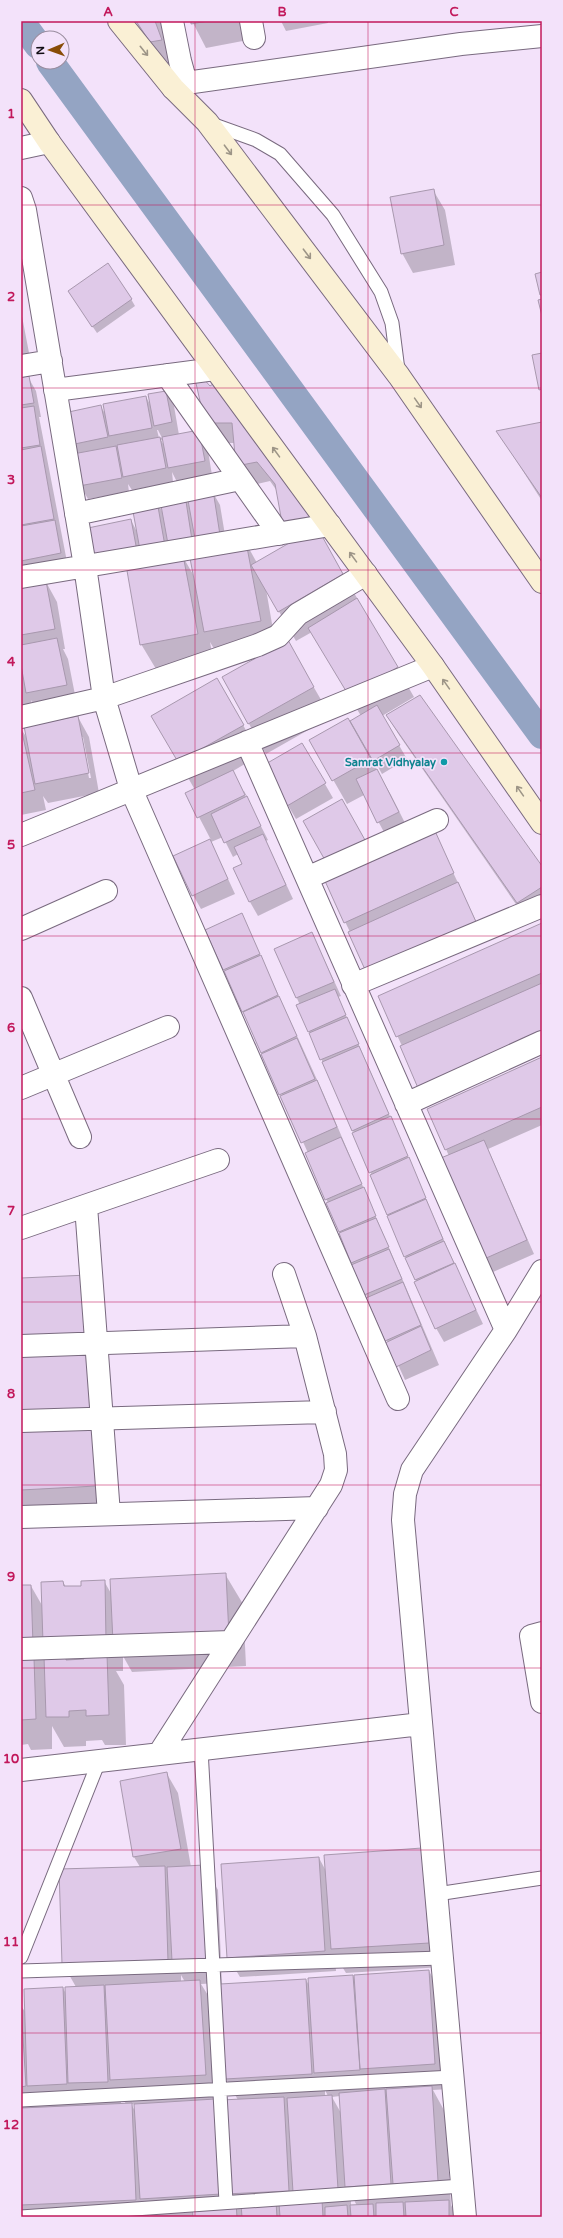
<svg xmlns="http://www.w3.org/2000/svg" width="563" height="2238" viewBox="0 0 563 2238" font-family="'Varela Round',sans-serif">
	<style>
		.shadow { fill: #0003; fill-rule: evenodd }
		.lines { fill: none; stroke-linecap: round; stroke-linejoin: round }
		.canal { stroke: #94a4c3; stroke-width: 28 }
		.building { fill: #dfc9e8; stroke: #a898ae }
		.service-casing { stroke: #796a7f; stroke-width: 15 }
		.minor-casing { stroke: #796a7f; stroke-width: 24 }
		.secondary-casing { stroke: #796a7f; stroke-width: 24 }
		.service { stroke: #fff; stroke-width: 13 }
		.minor { stroke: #fff; stroke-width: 22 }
		.secondary { stroke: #faf0d5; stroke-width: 22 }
		.oneway { stroke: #9d9587 }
		.grid { fill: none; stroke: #c2185b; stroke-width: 1; stroke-opacity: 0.55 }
		.culture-dot { fill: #0f9aa8; stroke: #f3e2fa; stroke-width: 1.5 }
		.labels { text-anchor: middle; stroke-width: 3.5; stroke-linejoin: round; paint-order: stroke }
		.culture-label { font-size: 11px; font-weight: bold; fill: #0d838f; stroke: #f3e2fa; text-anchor: end }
		.neatline { fill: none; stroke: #c2185b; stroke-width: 1.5 }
		.grid-label { font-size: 13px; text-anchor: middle; font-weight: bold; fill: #c2185b }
	</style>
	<rect width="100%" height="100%" fill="#f3e2fa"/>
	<path class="shadow" d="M135,21H160L179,70L168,72Z
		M192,21H245L248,40L206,48Z
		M281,21H328V23L286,31Z
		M433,190L445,210L455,265L413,273L402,253Z
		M73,298L131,299L135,306L97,333Z
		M21,311L30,358L21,359Z
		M28,377L36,391L41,417H39L68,567L27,575L21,564V379Z
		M201,378L326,538L323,539L414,697L382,716L407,759L382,774L352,721L361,716L312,632L296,641L266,589L276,647L287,641L331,717L266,754L223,678L265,654L222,662L210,642L214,664L159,674L141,644L131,520L137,532L157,502L163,513L184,496L190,507L212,491L220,505L227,547L246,543L257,563L293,542L277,491L270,481L248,486L235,443H218ZM190,556L194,576L183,557Z
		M166,392L174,406L179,435L199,431L207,445L212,475L177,482L172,472L173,482L132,490L128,484L129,492L88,499L80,485L71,445L101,407L106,415L146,397L151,406ZM157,430H158L162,438H159ZM164,439L165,447L161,440Z
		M542,423V501L498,432Z
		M46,582L57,602L65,649H63L68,659L77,705L39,713L31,700L34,713L21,716V586Z
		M234,709L260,755L233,771L268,840L266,841L293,899L258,916L250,902L243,864L238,854L233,857L223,837L211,842L235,894L201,909L193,895L175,856L211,840L187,794L195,790L153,716ZM244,791L248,798H246L242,792Z
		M387,716L542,868V914L529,923L399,735Z
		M78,717L89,737L99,793L48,803L43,796L46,810L21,815V729L27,738ZM81,737H83L91,778H89Z
		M348,719L391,795L412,837L392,847L364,795L347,804L311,741Z
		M302,744L333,798L296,819L265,766Z
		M341,800L375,859L434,832L484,938L350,932L326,882Z
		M242,915L324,1095L439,1365L405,1380L353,1266L308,1153L207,930Z
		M542,924V1050L402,1046L379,996Z
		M312,933L341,996L338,997L450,1254L483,1324L444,1342L436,1328L354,1133L298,1006L300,1005L275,950Z
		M542,1059V1125L488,1149L534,1254L493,1272L485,1258L449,1156L428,1109Z
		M88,1276L105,1306L112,1516L21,1521V1279Z
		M225,1574L243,1604L246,1666L132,1672L123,1656V1671H116L124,1685L126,1745H105L102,1740L86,1741V1746L64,1747L52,1726V1749L31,1750L28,1744L21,1745V1586H31L43,1607L63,1582L66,1587H82L104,1581L112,1595Z
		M167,1774L178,1793L191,1867L204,1866L218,1890L222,1985L306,1980L309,1985L353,1976L356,1982L429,1971L443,1996L449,2089L433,2090L445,2112L451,2205L457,2217H151L149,2214L150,2217H21V2006L26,2013L63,1988L66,1994L76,1987L63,1964L140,1867L134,1857L121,1782ZM181,1975L185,1982H181ZM221,1983L226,2079L238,2100L223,2115L214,2005L201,1984ZM325,2090L328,2096H325ZM121,2096L126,2104L121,2105ZM340,2096L341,2113L332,2097ZM131,2104H135V2111ZM351,2194L357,2206H351Z
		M422,1850L442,1967L346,1973L335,1955L336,1971L240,1977L228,1957L319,1858L326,1871Z"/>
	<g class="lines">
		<path class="canal" d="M21,22L38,45
			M50,62L542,735"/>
	</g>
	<path class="building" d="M136,21H155L162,40L150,42Z
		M191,21H208L191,24Z
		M434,189L444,245L401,254L390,197Z
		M108,263L132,299L92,327L68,291Z
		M542,272V295H540L535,274Z
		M542,299V316L538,300Z
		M542,353V389L539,390L532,355Z
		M29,376L34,403L21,405V377Z
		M202,377L210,386L219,380L315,518L283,528L275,484L257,462L236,466L232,423H205L195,379Z
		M166,391L172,422L154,426L148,394Z
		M146,396L152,428L109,436L103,404Z
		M101,405L108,437L70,445L64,413Z
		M34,406L40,445L21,448V408Z
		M542,422V498L496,431Z
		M199,430L205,461L168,468L162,437Z
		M160,437L166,468L123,477L117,445Z
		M41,446L54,519L21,525V450Z
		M116,446L122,478L79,486L73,454Z
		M213,490L220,535L195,539L187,495Z
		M185,495L192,540L168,544L160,500Z
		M157,501L165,546L140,550L132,506Z
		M131,519L137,551L94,559L88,528Z
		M55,520L61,553L21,561V526Z
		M317,527L343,574L278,612L251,565Z
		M246,542L261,621L204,632L189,553Z
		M183,555L198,634L140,645L126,565Z
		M46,581L55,629L21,635V585Z
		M357,598L398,667L349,696L308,628Z
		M57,638L67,685L26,693L21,665V645Z
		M288,640L314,687L248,724L222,677Z
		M217,678L244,725L178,762L151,716Z
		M420,695L542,866V887L517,903L386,715Z
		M377,705L400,745L373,761L350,721Z
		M78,716L89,773L35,784L24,726Z
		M348,718L371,759L332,781L309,740Z
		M21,728L35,790L21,793Z
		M302,743L326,783L287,806L264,765Z
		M377,769L399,812L377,823L356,779Z
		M233,770L245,795L197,818L185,793Z
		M247,796L261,826L224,843L211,814Z
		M342,799L365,840L326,862L303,821Z
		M435,831L454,873L344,923L325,881Z
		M263,834L286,885L249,902L233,868L242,864L234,847Z
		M210,839L228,879L192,896L173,856Z
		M458,882L477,924L367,974L348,932Z
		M242,913L260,954L223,970L205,930Z
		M542,923V973L396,1037L378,996Z
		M312,932L334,982L296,998L274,949Z
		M261,955L278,995L242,1012L224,971Z
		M542,983V1033L418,1088L400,1046Z
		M335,989L346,1015L308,1032L296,1005Z
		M279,996L297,1036L261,1053L243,1012Z
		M347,1017L359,1044L320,1060L309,1033Z
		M297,1038L315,1079L279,1095L261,1054Z
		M359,1046L389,1114L352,1131L322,1062Z
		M542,1057V1107L445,1150L427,1109Z
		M317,1080L337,1127L301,1143L280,1096Z
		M391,1116L408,1156L369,1173L352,1133Z
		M341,1137L362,1184L325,1200L305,1153Z
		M484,1140L527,1240L484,1259L441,1158Z
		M409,1157L426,1198L387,1215L370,1175Z
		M364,1187L376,1216L339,1232L326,1203Z
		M426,1199L443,1239L404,1257L387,1216Z
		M376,1218L389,1247L351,1263L339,1233Z
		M444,1241L454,1263L415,1280L405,1258Z
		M389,1249L402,1279L364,1295L351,1265Z
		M455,1263L476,1310L435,1329L414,1282Z
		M88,1275L91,1338L21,1341V1278Z
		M403,1282L421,1325L385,1341L366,1298Z
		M421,1326L431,1350L396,1367L385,1343Z
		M90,1346L93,1410L21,1413V1350Z
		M93,1423L96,1486L21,1490V1427Z
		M226,1573L229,1636L113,1642L110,1579Z
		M105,1580L106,1641L43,1643L41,1582L63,1581L64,1586H81V1581Z
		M21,1585H31L33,1645L21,1646Z
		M107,1654L109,1715L86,1716V1710L69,1711V1717H46L44,1656L66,1655V1660L84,1659V1655Z
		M34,1658L36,1719L21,1720V1659Z
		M167,1772L181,1849L133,1857L120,1781Z
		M422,1848L429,1943L331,1949L324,1855Z
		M319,1857L325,1951L227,1958L221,1864Z
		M204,1865L209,1959L172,1961L167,1867Z
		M165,1866L168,1961L62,1964L59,1869Z
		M429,1970L435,2064L360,2069L354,1975Z
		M353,1975L360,2070L314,2073L308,1978Z
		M306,1979L312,2074L225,2079L220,1984Z
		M200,1980L206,2075L110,2080L105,1985Z
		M104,1985L108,2082L68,2083L65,1987Z
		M63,1987L67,2084L27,2086L24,1989Z
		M21,2005L26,2086L21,2087Z
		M432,2086L438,2181L393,2184L386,2089Z
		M385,2089L391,2184L345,2187L339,2093Z
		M332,2095L338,2189L293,2192L287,2098Z
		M284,2097L289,2191L225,2194L221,2100Z
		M215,2099L221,2194L140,2199L134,2104Z
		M132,2103L136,2200L21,2205V2108Z
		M322,2200L323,2217H280L279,2203Z
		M449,2200V2217H406L405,2202Z
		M276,2202L277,2217H242L241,2204Z
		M403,2202L404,2217H376V2203Z
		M236,2203L237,2217H193L192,2206Z
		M373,2204L374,2217H351L350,2205Z
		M347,2205L348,2217H325V2207Z"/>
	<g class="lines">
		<defs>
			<path id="service" d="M209,123L256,140L280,154L333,215L381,292L392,323L398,370
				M201,1749L226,2202
				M437,1894L542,1878
				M21,1957L99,1761
				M21,1971L442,1958
				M21,2100L453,2077
				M21,2217L462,2186"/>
			<path id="minor" d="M172,21L180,61L186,83
				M251,21L254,38
				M173,88L186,83L461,44L542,36
				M21,148L49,142
				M21,198L25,210L85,566L104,698L131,789L398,1399
				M21,366L51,361
				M167,375L279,534
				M55,390L215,369
				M76,514L240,479
				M21,577L330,525
				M21,717L104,698L258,645L278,636L298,614L366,574
				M247,742L506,1330
				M21,835L433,666
				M307,878L437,820
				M21,929L106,891
				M353,985L542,906
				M21,998L80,1137
				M21,1088L168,1027
				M406,1104L542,1042
				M86,1206L109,1514
				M21,1228L218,1160
				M21,1346L305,1336
				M21,1421L325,1412
				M21,1517L317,1508
				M542,1633L531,1636L542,1702
				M21,1649L231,1642
				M159,1754L331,1485L336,1470L335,1454L305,1336L284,1274
				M21,1770L421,1724
				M465,2217L403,1520L405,1494L412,1470L506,1330L542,1271"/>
			<path id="secondary" d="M119,21L173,88L207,122L399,376L542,582
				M21,100L49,142L433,666L542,823"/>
		</defs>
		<use href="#service" class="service-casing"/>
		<use href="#minor" class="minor-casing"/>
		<use href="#secondary" class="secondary-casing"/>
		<use href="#service" class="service"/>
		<use href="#minor" class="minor"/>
		<use href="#secondary" class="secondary"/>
	</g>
	<defs><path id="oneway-shaft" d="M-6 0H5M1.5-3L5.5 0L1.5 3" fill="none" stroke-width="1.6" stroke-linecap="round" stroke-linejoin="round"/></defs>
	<g class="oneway">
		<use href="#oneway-shaft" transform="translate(144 51) rotate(51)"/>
		<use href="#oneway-shaft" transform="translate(228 150) rotate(53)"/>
		<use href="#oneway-shaft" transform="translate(307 254) rotate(53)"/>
		<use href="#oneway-shaft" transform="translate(418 403) rotate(55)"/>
		<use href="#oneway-shaft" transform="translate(276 452) rotate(-126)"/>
		<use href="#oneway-shaft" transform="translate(353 557) rotate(-126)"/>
		<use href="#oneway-shaft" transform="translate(446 684) rotate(-125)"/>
		<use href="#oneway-shaft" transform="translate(520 791) rotate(-125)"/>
	</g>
	<path class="grid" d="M195,21V2217M368,21V2217M21,205H542M21,388H542M21,570H542M21,753H542M21,936H542M21,1119H542M21,1302H542M21,1485H542M21,1668H542M21,1850H542M21,2033H542"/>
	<circle class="culture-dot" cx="444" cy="762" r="4"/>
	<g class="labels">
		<g class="culture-label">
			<text x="436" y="766">Samrat Vidhyalay</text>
		</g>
	</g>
	<rect width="563" height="2238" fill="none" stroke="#f3e2fa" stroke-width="44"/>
	<g transform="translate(50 50) rotate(268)"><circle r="19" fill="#f3e2fa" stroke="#998c9e"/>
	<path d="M0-3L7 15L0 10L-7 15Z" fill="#884c06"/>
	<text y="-6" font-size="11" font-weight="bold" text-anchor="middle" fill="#110c13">N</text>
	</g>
	<rect x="22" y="22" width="519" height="2194" class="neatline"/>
	<g class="grid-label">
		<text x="108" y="16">A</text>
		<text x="282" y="16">B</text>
		<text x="454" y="16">C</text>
		<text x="11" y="118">1</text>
		<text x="11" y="301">2</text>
		<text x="11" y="484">3</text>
		<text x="11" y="666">4</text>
		<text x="11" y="849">5</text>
		<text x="11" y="1032">6</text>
		<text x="11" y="1215">7</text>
		<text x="11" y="1398">8</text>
		<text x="11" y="1581">9</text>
		<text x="11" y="1763">10</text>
		<text x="11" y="1946">11</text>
		<text x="11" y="2129">12</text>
	</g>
</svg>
